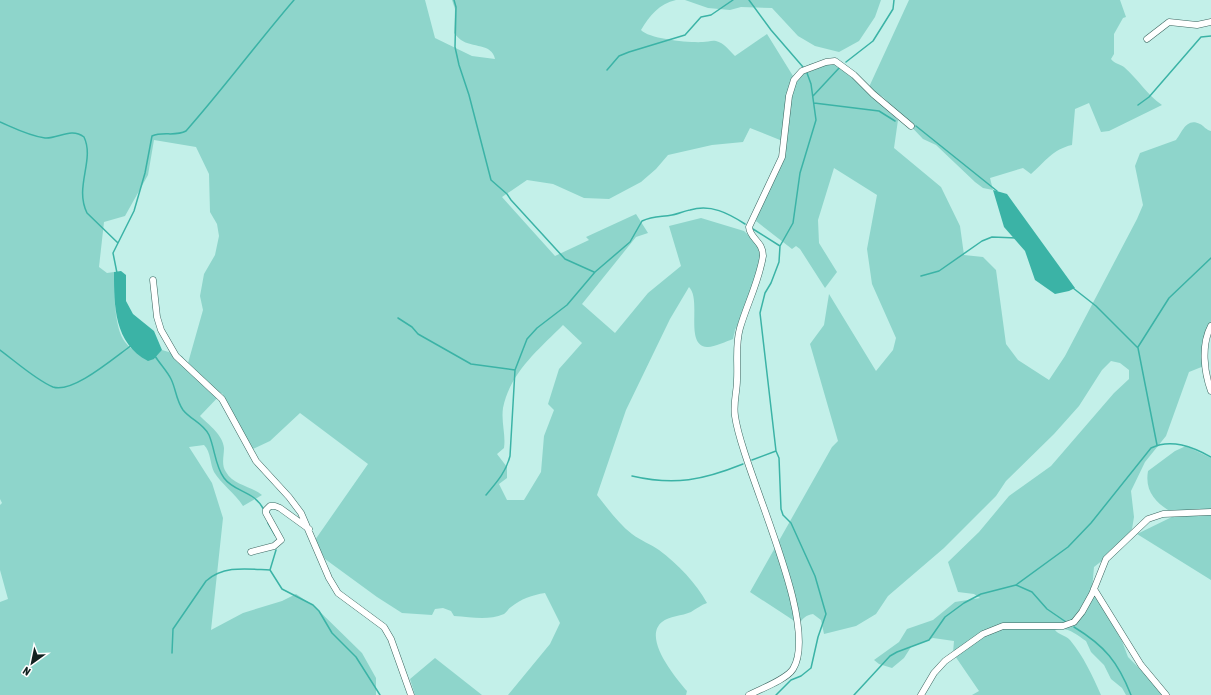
<svg xmlns="http://www.w3.org/2000/svg" width="1211" height="695" viewBox="0 0 1211 695" font-family="'Asap Condensed',sans-serif">
	<style>
		.green { fill: #8ed5cb; fill-rule: evenodd }
		.water { fill: #3bb3a6 }
		.lines { fill: none; stroke-linecap: round; stroke-linejoin: round }
		.stream { stroke: #3bb3a6; stroke-width: 1.5 }
		.minor-casing { stroke: #3b655f; stroke-width: 7 }
		.minor { stroke: #fff; stroke-width: 6 }
	</style>
	<rect width="100%" height="100%" fill="#c3f0e9"/>
	<path class="green" d="M0,0H425L435,38L472,56L495,59C492,43 472,48 461,40C458,38 456,35 454,33L455,9L452,0H676C659,4 650,15 641,30C649,39 690,43 703,42C707,42 712,40 716,41C724,43 729,50 735,56L767,34L793,76L810,64L832,59L898,120L894,148L941,187L960,226L964,255L983,257L996,270L1006,344L1018,360L1049,380L1065,356L1137,219L1143,205L1135,166L1140,153L1176,140C1182,133 1186,117 1200,124C1204,126 1206,130 1211,131V321L1206,334L1204,366L1189,372L1166,436L1145,462L1131,491L1134,517L1132,529L1122,545L1094,567L1092,589L1122,641L1128,657L1156,685L1163,695H1126L1122,688L1111,679L1104,665L1091,652L1086,641C1076,634 1067,626 1055,630C1059,635 1065,635 1070,640C1084,657 1092,675 1101,695H972L979,691L953,653L954,641L933,638L911,647L904,658L892,668L879,664L874,660L899,642L907,629L933,620L955,602L980,598L974,594L958,592L948,562L979,532L1009,496L1051,466L1114,393L1129,379V370L1120,363L1111,361L1102,370L1079,406L1054,434L1006,481L996,496L944,548L888,596L876,614L856,626L824,634L821,620L813,614C806,615 803,618 799,624L750,592L832,447L838,441L810,344L824,325L829,294L876,371L893,350L896,338L872,284L867,249L877,195L834,168L818,220L819,243L837,272L825,288L800,249L796,246L792,249L756,221L763,194L778,163L785,142L750,128L743,142L712,145L668,155L656,169L641,182L609,199L584,198L553,184L527,180L502,197L555,256L589,240L586,237L636,214L648,233L636,237L582,304L615,333L648,293L681,266L669,226L701,218L744,231L760,246L765,256L749,300L735,330L733,339C727,341 712,348 707,347C684,345 702,300 689,287L670,319L626,410L597,495C608,509 619,524 632,534C641,541 651,544 659,550C678,564 696,583 707,603C701,605 696,609 691,612C682,616 669,616 662,622C642,638 676,678 687,691L686,695H508L550,644L560,623L545,593C532,595 521,599 511,607C508,609 507,612 504,614C487,621 472,617 454,616L451,611L443,608L435,609L432,615L402,613L377,597L325,559L315,540L368,464L300,413L270,441L253,449L249,448L222,393L200,416C209,425 223,435 224,448C224,456 221,465 226,472C233,485 251,486 262,495L243,506C235,493 221,484 214,472C210,464 211,452 204,445L189,447L212,483L223,518L211,630L243,613L282,601L296,594L314,606L362,653L376,678V695H0V602L8,599L0,570V505L2,503L0,499ZM154,140L196,147L209,174L210,212L217,224L219,236L215,255L204,274L200,296L203,310L188,363L182,356L162,350L154,359C143,355 132,351 125,342C114,328 114,290 114,272L107,273L99,267L104,222L125,216L148,175ZM563,325L582,343L559,369L548,404L554,410L544,436L541,472L524,500H507L499,484L507,478V467L497,454L504,448C506,435 501,422 503,408C510,373 538,350 563,325Z
		M685,0H881L875,17L859,41L839,52L815,46L798,36L772,8L741,7L730,10L708,8Z
		M909,0H1120L1126,17L1123,18L1114,34V54L1111,59C1115,64 1120,64 1124,67C1139,80 1146,94 1162,105L1109,131L1101,132L1089,103L1075,109L1072,145C1053,149 1045,162 1031,174L1023,168L990,178L993,190L983,188L975,182L936,145L923,139L883,97L877,94L869,87Z
		M1186,446L1211,458V580L1137,534L1176,515C1159,505 1144,494 1148,471L1175,451Z
		M435,658L482,695H415L410,679Z"/>
	<path class="water" d="M993,190L1007,194L1075,288L1069,291L1055,294L1035,280L1025,251L1004,227Z
		M121,271L126,275V301L133,314L154,331L162,350L154,359L148,361C114,343 114,306 114,272Z"/>
	<g class="lines">
		<path class="stream" d="M454,0L456,7L455,47L459,65L469,95L491,180L507,194L511,200L565,259L594,272
			M749,0L771,30L803,67
			M846,62L873,41L893,9L894,0
			M607,70L619,56L629,52L685,35L701,17L711,15L733,0
			M813,96L840,67
			M814,103L879,111L895,121
			M1138,105L1149,97L1201,37L1211,36
			M0,122C14,128 29,136 45,138C58,139 71,127 84,137C95,160 74,187 87,213L118,243
			M916,126L997,191
			M753,229L780,246
			M117,273L113,253L134,211L145,173L152,136C163,131 175,137 186,131C224,88 257,43 294,0
			M921,276L939,271L982,241L992,237L1017,238
			M1073,288L1096,306L1138,348L1157,445
			M398,318L412,327L418,334L471,364L515,370
			M1138,347L1169,298L1211,258
			M0,350C15,361 36,380 53,387C73,394 116,356 132,345
			M155,356C160,364 167,371 171,379C176,389 176,400 183,410C191,420 203,423 209,435C215,449 215,466 224,478C235,493 254,490 264,510
			M752,460L776,451
			M632,476C675,486 703,480 743,464
			M486,495C497,482 506,472 510,456L515,370L527,339L537,328L567,305L595,272L630,242L642,221C653,216 661,217 672,215C678,214 684,211 690,210C711,204 728,213 745,224
			M268,523L275,535
			M270,570L282,589L313,605L319,611L332,633L356,657L380,695
			M270,570L276,550
			M1016,585L1032,592L1047,609L1066,622
			M1074,627C1105,646 1118,662 1131,695
			M172,653L173,629L206,581C224,565 247,569 270,570
			M776,695L791,680L801,676L811,668L818,637L826,614L815,576L791,523L783,515L781,509L779,458L776,451L760,313L765,293L771,283L779,262L780,246L793,223L800,173L816,120L811,84L807,73
			M854,695L890,656L897,652L929,640L945,617L964,603L981,594L1016,585L1068,547L1091,523L1151,448C1171,438 1193,447 1211,457"/>
		<defs>
			<path id="minor" d="M1147,39L1169,22L1197,25L1211,22
				M153,280L157,317L161,330L176,356L222,399L256,461L289,497L301,513L329,578L338,593L384,627L391,639L411,695
				M1211,326C1201,345 1204,372 1211,391
				M251,552L274,546L281,540L266,513V510L270,506H275L280,508L309,529
				M1094,589L1141,665L1166,695
				M749,695C760,689 786,680 793,669C821,624 743,472 735,416C733,403 737,392 737,380C738,363 735,345 740,328C747,304 759,281 763,256C763,241 750,239 749,227L782,157L789,96L794,80L802,71L826,62L835,61L854,75L873,94L911,126
				M921,695L934,673L945,661L983,634L1003,626H1063L1074,622L1082,612L1092,594L1106,559L1148,519L1163,514L1211,512"/>
		</defs>
		<use href="#minor" class="minor-casing"/>
		<use href="#minor" class="minor"/>
	</g>
	<g transform="translate(32 663) rotate(213)" stroke="#ffffff" stroke-width="3" paint-order="stroke">
	<path d="M0-3L7 15L0 10L-7 15Z" fill="#112220"/>
	<text y="-6" font-size="11" font-weight="bold" text-anchor="middle" fill="#112220">N</text>
	</g>
</svg>
